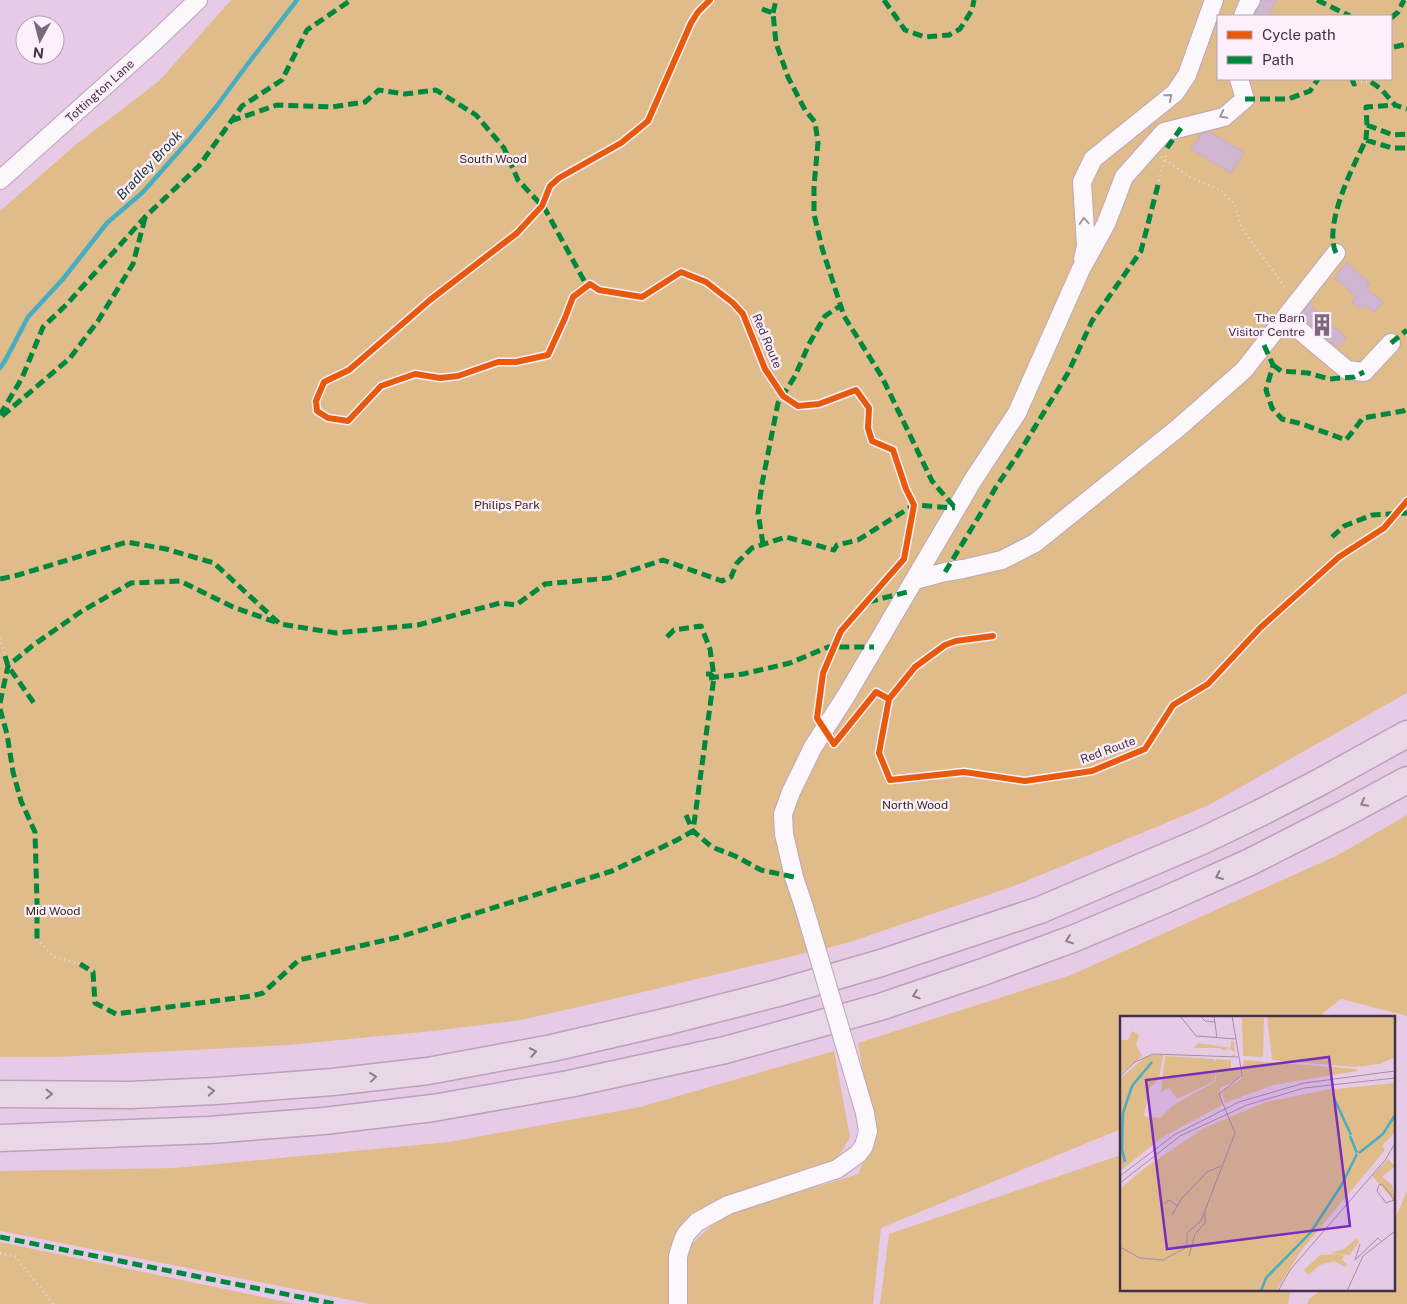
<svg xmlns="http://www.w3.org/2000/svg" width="1407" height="1304" viewBox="0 0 1407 1304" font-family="'Public Sans',sans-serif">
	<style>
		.green { fill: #e0bc8b; fill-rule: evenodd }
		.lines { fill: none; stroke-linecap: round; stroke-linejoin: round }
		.stream { stroke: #47adc0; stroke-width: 4.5 }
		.building { fill: #cfb5cf; stroke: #c5afc4 }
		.minor-casing { stroke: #bca6bb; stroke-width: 20 }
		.highway-casing { stroke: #baa0b9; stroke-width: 29 }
		.path { stroke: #e1d8e1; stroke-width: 2.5; stroke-dasharray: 1 4; stroke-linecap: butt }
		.minor { stroke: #fbf7fb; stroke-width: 18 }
		.highway { stroke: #e8d8e7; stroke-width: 26 }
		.minor-bridge-casing { stroke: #bca6bb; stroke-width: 20; stroke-linecap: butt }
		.minor-bridge { stroke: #fbf7fb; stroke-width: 18 }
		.quiet { stroke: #00873e; stroke-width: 5; stroke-dasharray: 10 5; stroke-linecap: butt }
		.cycleway-casing { stroke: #feeffd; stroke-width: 9 }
		.cycleway { stroke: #e8590c; stroke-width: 6 }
		.oneway { stroke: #a094a0 }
		.oneway2 { stroke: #8e7c8d }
		.labels { text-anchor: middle; stroke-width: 4.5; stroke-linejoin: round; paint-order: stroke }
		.street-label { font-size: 12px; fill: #443144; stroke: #feeffd }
		.park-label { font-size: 12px; fill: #342b18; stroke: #feeffd }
		.poi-label { font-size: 12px; fill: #443144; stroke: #feeffd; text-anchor: end }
		.water-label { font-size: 14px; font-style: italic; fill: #1a3539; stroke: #feeffd }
		.inset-river { fill: none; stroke: #47adc0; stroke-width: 2.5 }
		.inset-road { fill: none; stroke: #a68da5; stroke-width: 1 }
		.view { fill: #7b2cbf; fill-opacity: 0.15; stroke: #7b2cbf; stroke-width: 2.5 }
		.inset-edge { fill: none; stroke: #443144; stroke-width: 2.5 }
	</style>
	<rect width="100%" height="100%" fill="#e7cbe6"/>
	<path class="green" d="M231,0H1407V693L1209,805L1014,886L847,943L622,997L521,1020L433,1031L288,1045L57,1057H0V211L74,146L159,81ZM1218,16H1391V79H1218Z
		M1407,815V1016L1341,999L1317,1018H1121V1129L881,1228L873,1304H686L687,1258L690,1246L712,1225L734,1212L858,1174L874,1137L858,1043L1071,975L1338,855Z
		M834,1051L850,1137L837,1159L719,1199L691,1221L670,1247V1304H370L0,1231V1171L175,1168L449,1142L640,1107Z
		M1121,1155V1290H1291L1288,1304H880L889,1234Z
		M1407,1191V1304H1307L1309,1299L1321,1290H1393V1224Z
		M0,1242L296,1304H0Z"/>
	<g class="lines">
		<path class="stream" d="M0,368L6,359L28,317L63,279L107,223L143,192L189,140L216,107L247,65L297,0"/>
	</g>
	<path class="building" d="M1262,0H1277L1268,16H1254Z
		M1209,132L1244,152L1231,173L1191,149L1201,134Z
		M1347,263L1370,283L1366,288L1383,302L1374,312L1365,305L1361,309L1352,302L1356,297L1334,277Z
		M1309,304L1346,338L1337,347L1300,315Z"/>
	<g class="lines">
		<defs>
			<path id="minor" d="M1243,16L1247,6L1251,0
				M0,180L153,43L198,0
				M1083,259L1086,246L1082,182L1093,159L1175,93L1187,75L1214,0
				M1285,318L1347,370L1364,372L1391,343
				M915,580L945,572L963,569L1002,560L1035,543L1178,428L1244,370L1336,253
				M804,907L794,877L784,834L783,814L791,792L813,747L846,696L973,480L1017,413L1081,269L1106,224L1124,177L1164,132L1224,117L1245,99L1239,79
				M678,1304V1256L683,1240L686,1234L697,1222L728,1205L837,1169L858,1154L864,1146L868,1131L865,1113"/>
			<path id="highway" d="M0,1094L130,1095L215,1091L333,1082L428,1071L552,1048L669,1021L778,993L881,963L1040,910L1202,841L1260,813L1320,782L1407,734
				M0,1138L210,1130L324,1121L433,1108L569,1084L725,1050L880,1007L980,973L1075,938L1165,900L1250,862L1344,814L1407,780"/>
		</defs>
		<use href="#minor" class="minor-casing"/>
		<use href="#highway" class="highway-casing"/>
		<path class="path" d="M1356,83L1371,82
			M1161,157L1191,178L1220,190L1234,203L1242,229L1287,290
			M1159,181L1166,154
			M0,638L5,656
			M37,939L54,957L80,964
			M0,1253L16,1257L53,1304"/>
		<use href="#minor" class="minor"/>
		<use href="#highway" class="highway"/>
		<defs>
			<path id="minor-bridge" d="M804,907L865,1113"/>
		</defs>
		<use href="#minor-bridge" class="minor-bridge-casing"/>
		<use href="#minor-bridge" class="minor-bridge"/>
		<path class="quiet" d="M884,0L905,30L925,37L949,35L960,29L972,10L974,0
			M1317,0L1350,16
			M762,9L773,13L776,43L788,77L805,110L815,122L818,143L814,186V214L822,248L844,316L882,377L932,481L957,510
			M773,13L776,0
			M1391,18L1398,12L1404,0
			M1394,47L1407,44
			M1352,79L1354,84L1356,83
			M1371,82L1381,89L1395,105L1407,109
			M1245,99H1288L1310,91L1318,79
			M231,121L277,105L332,107L365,102L379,90L405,94L436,90L476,115L504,148L518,180L545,209L587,286
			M1367,125L1366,107L1395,105
			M1366,140L1367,125L1393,135L1407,134
			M1167,148L1181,128
			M1336,253C1323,225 1353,166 1366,140L1392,148H1407
			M1391,343L1407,330
			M1264,345L1273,365L1266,390L1272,408L1282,419L1302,424L1346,440L1363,418L1403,411L1407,409
			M1273,365L1281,371L1308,373L1329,379L1354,377L1364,372
			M0,415L22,378L43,327L67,304L146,216L199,166L242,106L282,80L307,30L351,0
			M2,416L70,358L98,321L133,264L145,218
			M1332,537L1344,526L1372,515L1407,513
			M763,544L758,513L762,484L778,403L795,376L809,344L825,316L840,306
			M945,572L978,518L996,487L1019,453L1068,373L1092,321L1141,251L1159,181
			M0,579L18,575L127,542L166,549L214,563L280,624L336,633L418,625L500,603L516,605L545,584L609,578L663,560L722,581L731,577L737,563L752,548L786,537L834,550L837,545L858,540L914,505L955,508
			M868,602L907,592
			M667,637L674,630L701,626L710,649L714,677
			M5,656L8,666L36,706
			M709,678L743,674L790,663L828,647H874
			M0,703L8,666L32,646L82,611L131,583L180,581L233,607L275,622
			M0,709L7,734L13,772L21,801L35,832L37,902V939
			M686,815L693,831L712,847L735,856L761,870L794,877
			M80,964L93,972L95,1003L116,1014L252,996L263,993L299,960L399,937L612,871L677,840L693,831L714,677L710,674H706
			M0,1237L335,1304"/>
		<defs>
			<path id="cycleway" d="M710,0L698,12L691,23L648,121L621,143L559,178L550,186L542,206L517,233L430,300L349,370L324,382L316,401L317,411L328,418L348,421L381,386L415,374L440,378L458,376L498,362H516L548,355L565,318L573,297L590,284L599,290L642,297L681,272L706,282L733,303L743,314L765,369L783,396L798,406L819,404L856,390L869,408L868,428L872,441L893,450L906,489L914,505L904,559L841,631L823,673L817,718L834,744L876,692L889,699
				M993,636L956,641L945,645L915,667L889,699L879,753L890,780L964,772L1025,781L1092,771L1145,749L1173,705L1208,684L1260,628L1339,557L1384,528L1407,501"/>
		</defs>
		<use href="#cycleway" class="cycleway-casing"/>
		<use href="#cycleway" class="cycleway"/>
	</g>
	<defs><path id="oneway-chevron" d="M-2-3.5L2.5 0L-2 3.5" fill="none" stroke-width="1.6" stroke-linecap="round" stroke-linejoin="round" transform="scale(1.25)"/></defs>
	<g class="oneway">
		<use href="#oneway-chevron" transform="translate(1169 97) rotate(-40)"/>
		<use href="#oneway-chevron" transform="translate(1223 115) rotate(153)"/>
		<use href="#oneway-chevron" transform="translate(1084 221) rotate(-94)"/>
	</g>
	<g class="oneway2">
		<use href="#oneway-chevron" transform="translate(1364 803) rotate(152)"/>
		<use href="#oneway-chevron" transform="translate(1219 876) rotate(156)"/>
		<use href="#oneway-chevron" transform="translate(1069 940) rotate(159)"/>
		<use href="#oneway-chevron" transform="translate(916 995) rotate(161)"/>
		<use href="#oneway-chevron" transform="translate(533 1052) rotate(-10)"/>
		<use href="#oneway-chevron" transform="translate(373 1077) rotate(-7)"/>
		<use href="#oneway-chevron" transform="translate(211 1091) rotate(-3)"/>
		<use href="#oneway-chevron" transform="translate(49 1094)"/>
	</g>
	<defs>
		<symbol id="building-bare" viewBox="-9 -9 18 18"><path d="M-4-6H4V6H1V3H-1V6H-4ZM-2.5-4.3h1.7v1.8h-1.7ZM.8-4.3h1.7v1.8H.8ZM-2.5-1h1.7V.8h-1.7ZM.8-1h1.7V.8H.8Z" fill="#7d677d" stroke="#feeffd" stroke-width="2.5" paint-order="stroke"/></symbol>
	</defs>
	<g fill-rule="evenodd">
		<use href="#building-bare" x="1306" y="309" width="32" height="32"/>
	</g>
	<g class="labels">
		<g class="street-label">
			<text transform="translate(100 91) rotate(-42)" y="4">Tottington Lane</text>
			<text transform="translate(767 341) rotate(67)" y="4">Red Route</text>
			<text transform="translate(1108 750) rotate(-20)" y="4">Red Route</text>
		</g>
		<g class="park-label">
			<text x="493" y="163">South Wood</text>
			<text x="507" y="509">Philips Park</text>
			<text x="915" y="809">North Wood</text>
			<text x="53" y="915">Mid Wood</text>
		</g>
		<g class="poi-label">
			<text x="1305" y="322">The Barn<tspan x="1305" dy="14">Visitor Centre</tspan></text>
		</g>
		<g class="water-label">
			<text transform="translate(149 165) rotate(-47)" y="5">Bradley Brook</text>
		</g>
	</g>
	<g transform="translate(1120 1016)">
		<rect width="275" height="275" fill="#e7cbe6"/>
		<path d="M147,0H275V41L260,48L235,51L152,44ZM122,2H144L143,41L123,40ZM12,15L19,19L16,29L22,40L0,58V24H8ZM111,25L114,26L115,40H112L115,36L108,32L104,35L99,32H74L78,27L111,32ZM33,39H43L39,63L30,72L24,100L40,102L52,90L96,65L95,50V65L57,83L49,72L41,76L45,40L94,43L95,47L96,43L111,44V52L120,51L121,58L115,65L100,72L102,89L43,121L0,155V62L24,42ZM124,44L236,53L238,55L153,69L105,87L101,76L121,63ZM275,67V116L262,130L265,134L180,236L156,275H0V173L26,151L84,112L146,86L205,74ZM268,143L275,150L262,161L272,169L275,185L252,160ZM237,222L239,226L230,239L210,237L224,233ZM218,238L224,240L222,244L227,248L225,251L214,245L200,249L188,259L184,254L200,239Z" fill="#e0bc8b"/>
		<path class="inset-river" d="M214,82L231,119M230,120L237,137M239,137L263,118L275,99M5,146L2,133L3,97L12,70L32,46M141,275L146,262L191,216L221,170L237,138"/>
		<path class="inset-road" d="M60,0L76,20L116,23M80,0L85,5L95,6M94,0L97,22M0,60L15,46L33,38L118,41M0,160L54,119L119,86L184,67L275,55M0,167L60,120L127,89L184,72L275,62M274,184L266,187L257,175L259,169L262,168L268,175L275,186M44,188L49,184L58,190M52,199L62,182L87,156L101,150M240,228L235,244L258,222L262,226M0,231L20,242L43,244L67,231V217L81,205L115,117L99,78L122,59L112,0M69,240L75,218L85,207V196M158,275L170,254L266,143L275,127M227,275L243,240L275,215"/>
		<path class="view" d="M209,41L230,210L47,233L26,64Z"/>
		<rect width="275" height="275" class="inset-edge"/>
	</g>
	<rect x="1217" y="15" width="175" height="65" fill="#feeffd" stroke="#b4a3b3"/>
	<rect x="1227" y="31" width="25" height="8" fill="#e8590c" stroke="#b4a3b3"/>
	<text x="1262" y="40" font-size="15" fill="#443144">Cycle path</text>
	<rect x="1227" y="56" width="25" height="8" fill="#00873e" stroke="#b4a3b3"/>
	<text x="1262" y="65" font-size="15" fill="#443144">Path</text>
	<g transform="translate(40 40) rotate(187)"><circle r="24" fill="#feeffd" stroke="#b4a3b3"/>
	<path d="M0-4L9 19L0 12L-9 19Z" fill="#7d677d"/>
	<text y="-8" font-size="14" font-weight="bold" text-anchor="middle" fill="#443144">N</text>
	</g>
</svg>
